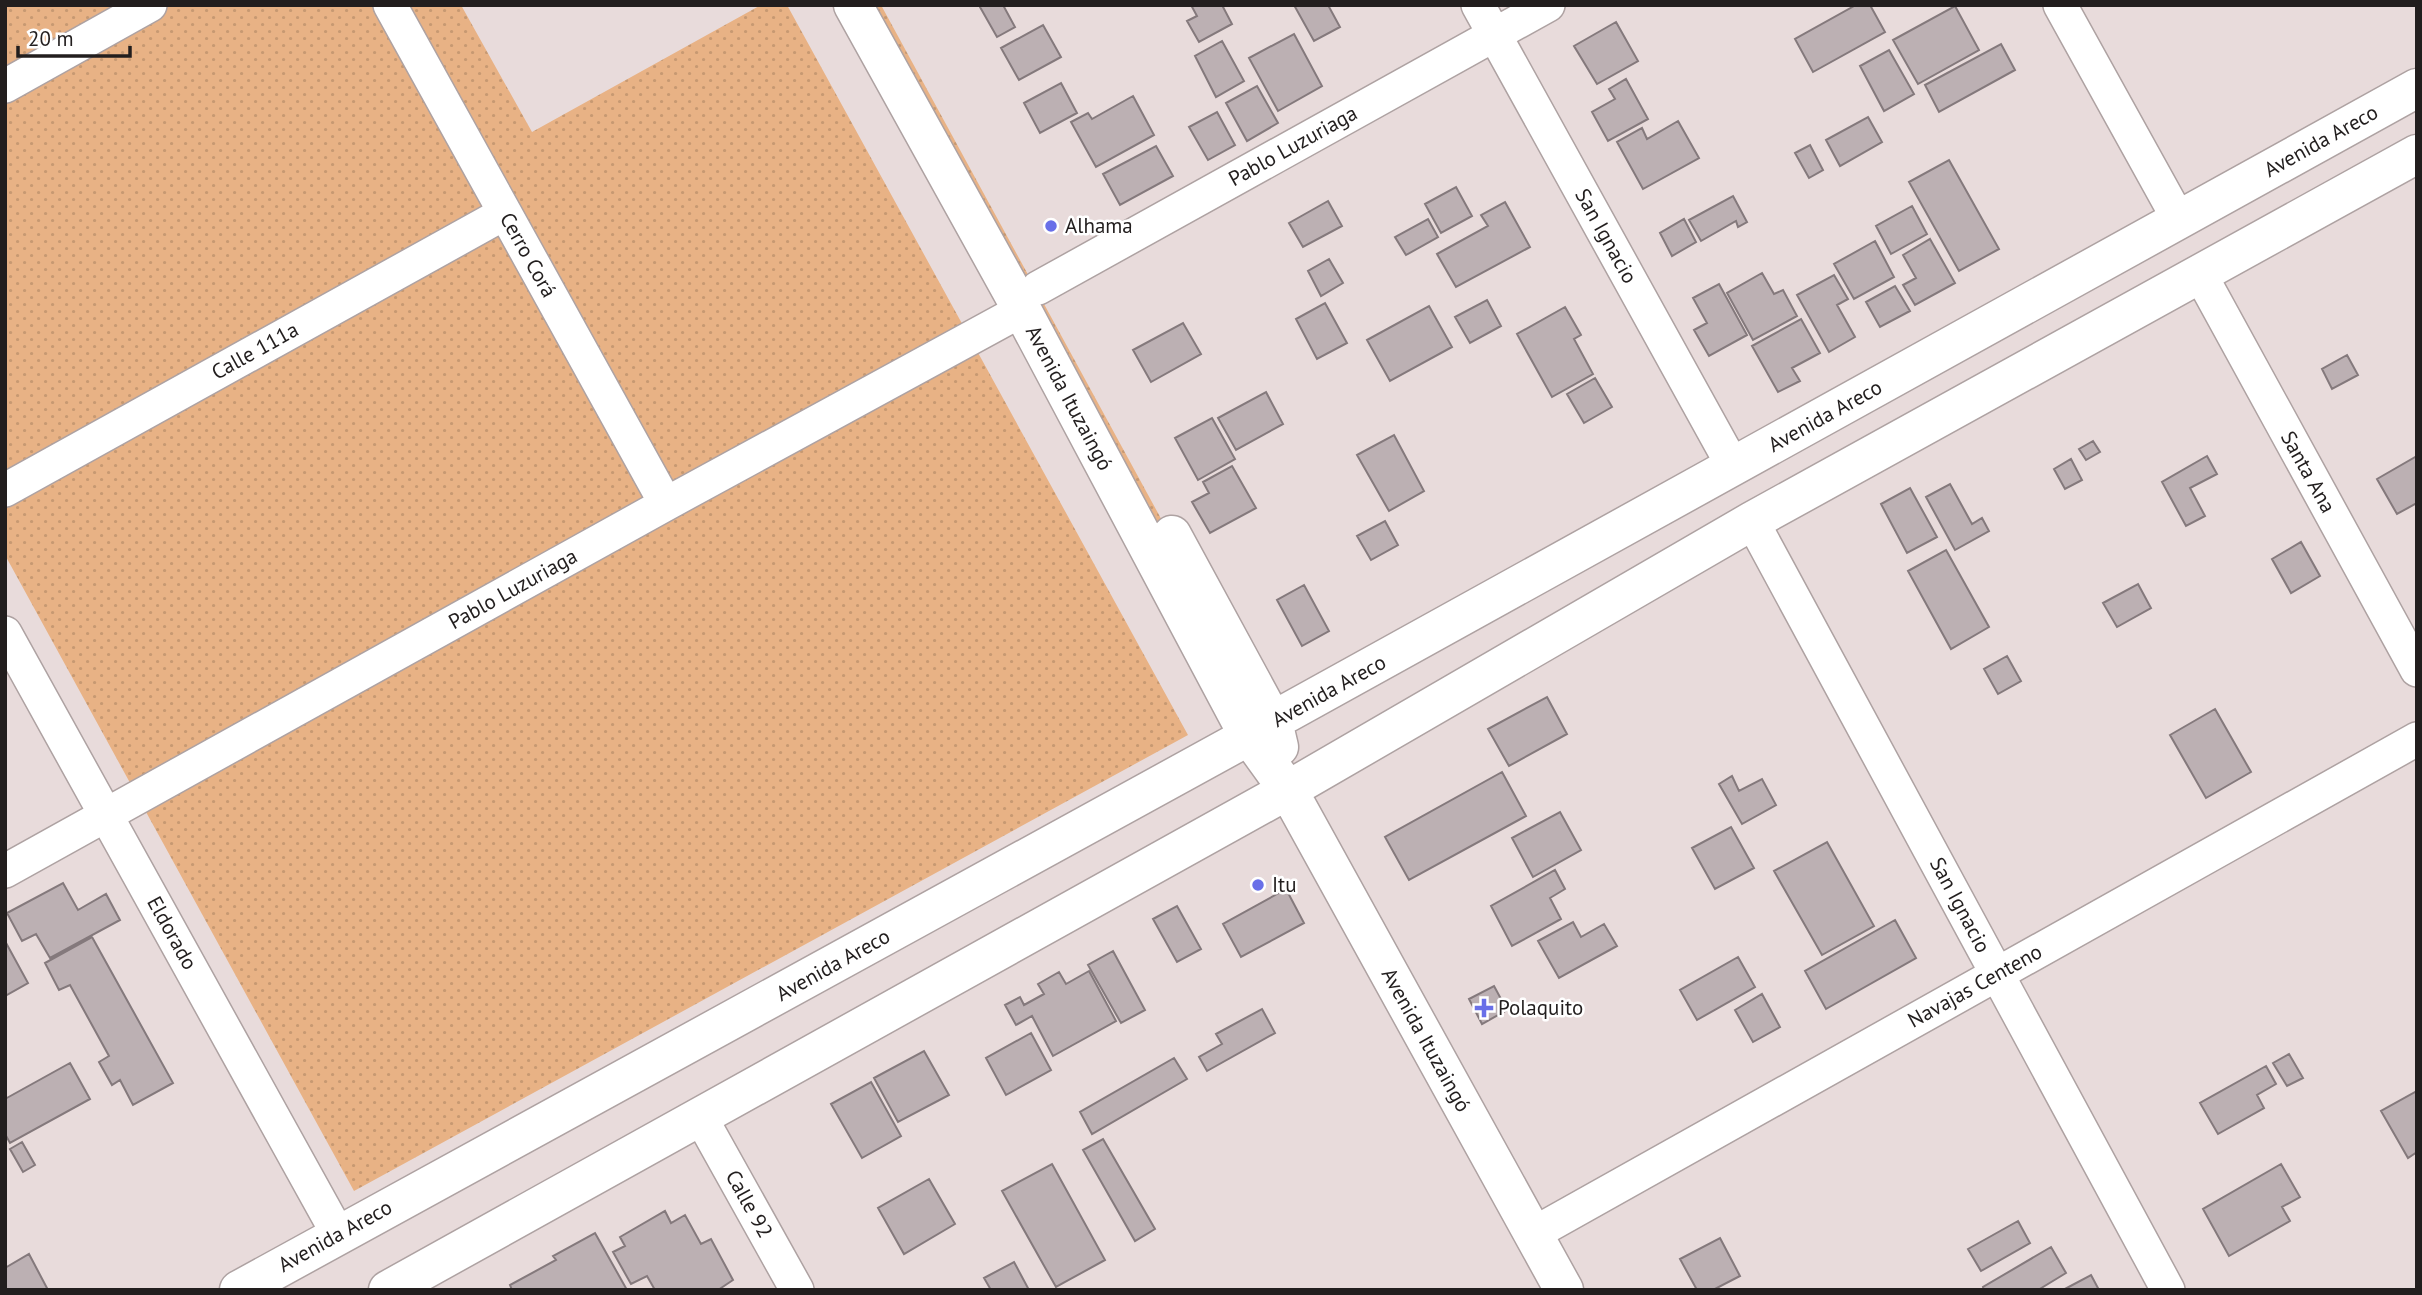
<svg xmlns="http://www.w3.org/2000/svg" width="2422" height="1295" viewBox="0 0 2422 1295" font-family="'PT Sans',sans-serif">
	<style>
		.grass { fill: url(#grass-dots) }
		.building { fill: #bcb0b3; stroke: #84797c; stroke-width: 2 }
		.lines { fill: none; stroke-linecap: round; stroke-linejoin: round }
		.minor-casing { stroke: #aea2a2; stroke-width: 36 }
		.secondary-casing { stroke: #aea2a2; stroke-width: 41 }
		.minor { stroke: #fff; stroke-width: 33 }
		.secondary { stroke: #fff; stroke-width: 38 }
		.poi-dot { fill: #696fe8; stroke: #fff; stroke-width: 2.5 }
		.labels { text-anchor: middle; stroke-width: 5; stroke-linejoin: round; paint-order: stroke }
		.street-label { font-size: 21px; fill: #221e1e; stroke: #fff }
		.poi-label { font-size: 21px; fill: #221e1e; stroke: #fff; text-anchor: start }
	</style>
	<defs>
		<pattern id="grass-dots" width="8" height="8" patternUnits="userSpaceOnUse" patternTransform="scale(1.75)"><rect width="8" height="8" fill="#e8b285"/><path d="M2 2h.1M6 6h.1" fill="none" stroke="#c79972" stroke-width="1.8" stroke-linecap="round"/></pattern>
	</defs>
	<rect width="100%" height="100%" fill="#e8dbdb"/>
	<path class="grass" d="M5,5H461L532,132L761,5H787L1188,735L354,1191L5,555Z
		M860,5H881L1261,702L1245,711Z"/>
	<path class="building" d="M983,5H1003L1015,27L997,37L980,7Z
		M1191,5H1222L1232,24L1199,42L1187,21L1197,16Z
		M1294,5H1328L1340,27L1314,41Z
		M1856,5H1870L1885,32L1813,72L1795,39Z
		M1955,6L1979,50L1918,84L1893,40Z
		M1616,22L1638,61L1597,84L1574,46Z
		M1043,25L1061,57L1019,80L1001,48Z
		M1294,34L1322,86L1278,111L1249,58Z
		M1222,41L1244,81L1216,97L1195,56Z
		M2001,44L2015,70L1939,112L1925,85Z
		M1889,50L1914,94L1884,111L1860,66Z
		M1626,79L1648,119L1608,141L1592,112L1615,99L1609,89Z
		M1061,83L1077,113L1040,133L1024,103Z
		M1257,86L1278,123L1247,141L1226,103Z
		M1133,96L1154,135L1096,167L1071,122L1088,113L1092,119Z
		M1217,112L1235,145L1208,160L1189,127Z
		M1868,117L1882,142L1840,166L1826,140Z
		M1678,121L1699,158L1643,189L1617,142L1642,128L1647,139Z
		M1810,145L1823,170L1809,178L1795,153Z
		M1156,146L1173,176L1120,205L1103,174Z
		M1949,160L1999,249L1959,271L1909,182Z
		M1456,187L1472,216L1441,233L1425,204Z
		M1733,196L1747,222L1738,227L1736,221L1701,241L1689,220Z
		M1328,201L1342,226L1303,247L1289,223Z
		M1505,202L1530,247L1456,287L1437,254L1488,226L1481,215Z
		M1912,206L1927,234L1891,254L1876,226Z
		M1428,219L1438,237L1406,255L1395,237Z
		M1684,219L1696,242L1672,256L1660,233Z
		M1930,239L1955,283L1915,305L1903,285L1916,278L1903,255Z
		M1875,241L1894,277L1854,299L1834,264Z
		M1329,259L1343,283L1321,296L1308,271Z
		M1762,273L1774,294L1783,290L1797,316L1753,340L1727,293Z
		M1834,275L1848,299L1837,305L1855,337L1829,352L1797,295Z
		M1719,284L1747,335L1709,356L1694,330L1707,323L1693,298Z
		M1895,286L1910,311L1880,327L1866,302Z
		M1487,300L1501,326L1470,343L1455,317Z
		M1325,303L1347,343L1317,359L1296,319Z
		M1429,306L1452,347L1390,381L1367,340Z
		M1565,307L1581,335L1574,339L1593,374L1552,397L1517,334Z
		M1801,319L1820,353L1792,368L1800,381L1778,392L1752,346Z
		M1183,323L1201,354L1151,382L1133,350Z
		M2347,355L2358,375L2332,389L2322,369Z
		M1595,378L1612,407L1584,423L1567,394Z
		M1266,392L1283,424L1236,450L1218,418Z
		M1212,418L1235,459L1198,480L1175,438Z
		M1394,435L1424,491L1389,511L1357,455Z
		M2093,441L2100,452L2086,460L2079,449Z
		M2207,456L2217,474L2190,488L2205,516L2186,526L2162,482Z
		M2417,456V503L2397,514L2377,479Z
		M2071,459L2082,480L2065,489L2054,469Z
		M1232,466L1256,508L1210,533L1192,502L1209,493L1203,482Z
		M1950,484L1972,524L1982,518L1989,531L1955,550L1926,497Z
		M1910,488L1937,537L1907,553L1881,504Z
		M1385,521L1398,545L1371,560L1357,536Z
		M2301,542L2320,576L2291,593L2272,559Z
		M1946,550L1989,627L1951,649L1908,571Z
		M2138,584L2151,608L2117,627L2103,603Z
		M1304,585L1329,631L1302,646L1277,600Z
		M2007,656L2021,681L1998,694L1984,669Z
		M1547,697L1567,734L1509,766L1488,729Z
		M2215,709L2251,772L2206,798L2170,735Z
		M1502,772L1526,816L1409,880L1385,837Z
		M1732,776L1739,791L1762,779L1776,805L1742,824L1719,784Z
		M1560,812L1581,850L1533,877L1512,838Z
		M1731,827L1754,868L1715,889L1692,848Z
		M1827,842L1874,926L1822,955L1774,871Z
		M1555,870L1565,889L1550,898L1561,919L1512,946L1491,906Z
		M63,883L78,910L106,894L120,920L50,958L36,934L22,941L7,913Z
		M1286,889L1304,923L1241,957L1223,924Z
		M1177,906L1201,949L1177,962L1153,919Z
		M1895,920L1916,958L1826,1009L1805,971Z
		M1573,922L1581,937L1604,924L1617,946L1559,978L1538,941Z
		M92,937L173,1083L133,1105L120,1080L112,1085L99,1062L109,1056L70,985L59,990L45,963Z
		M5,941L28,983L5,996Z
		M1113,951L1145,1010L1121,1023L1088,965Z
		M1738,957L1755,987L1697,1020L1680,990Z
		M1089,971L1116,1021L1053,1056L1032,1016L1016,1025L1005,1005L1020,997L1024,1005L1044,994L1038,984L1059,972L1066,984Z
		M1494,986L1507,1010L1482,1024L1469,999Z
		M1762,994L1780,1027L1753,1042L1735,1010Z
		M1262,1009L1275,1033L1207,1071L1199,1057L1222,1044L1216,1034Z
		M1031,1033L1051,1070L1006,1095L986,1058Z
		M924,1051L949,1095L898,1122L874,1078Z
		M2289,1054L2303,1078L2287,1086L2273,1063Z
		M1174,1058L1187,1079L1092,1134L1080,1112Z
		M70,1063L90,1099L10,1143L5,1134V1099Z
		M2266,1066L2276,1084L2257,1095L2264,1108L2218,1134L2200,1103Z
		M871,1082L901,1136L862,1158L831,1104Z
		M2417,1091V1152L2408,1158L2381,1111Z
		M1103,1139L1155,1229L1135,1241L1083,1150Z
		M22,1142L35,1165L23,1172L10,1149Z
		M1052,1164L1105,1260L1056,1287L1002,1191Z
		M2281,1164L2300,1197L2282,1207L2290,1221L2229,1256L2203,1209Z
		M929,1179L955,1224L904,1254L878,1208Z
		M665,1211L671,1223L685,1215L701,1244L711,1239L733,1280L718,1290H655L647,1276L631,1284L613,1252L625,1246L620,1237Z
		M2018,1221L2030,1243L1981,1271L1968,1249Z
		M595,1233L627,1290H512L510,1285L556,1260L553,1256Z
		M1720,1238L1740,1276L1713,1290H1697L1680,1259Z
		M2051,1247L2066,1273L2038,1290H1984L1983,1287Z
		M29,1254L48,1290H5V1268Z
		M1014,1262L1029,1290H991L984,1278Z
		M2091,1275L2099,1290H2063Z"/>
	<g class="lines">
		<defs>
			<path id="minor" d="M390,5L666,504
				M1478,5L1733,466
				M2060,5L2179,220
				M5,86L150,5
				M2200,274L2417,670
				M1038,288L1548,5
				M5,490L505,213
				M1752,521L2168,1290
				M5,633L338,1234
				M5,871L666,504L1022,310
				M701,1118L797,1290
				M1533,1234L2417,739"/>
			<path id="secondary" d="M853,5L1022,310L1239,718L1249,736L1288,790L1564,1290
				M1172,535L1273,721L1279,747
				M239,1290L1249,736L1287,713L2417,88
				M388,1290L1288,790L1752,521L2417,154"/>
		</defs>
		<use href="#minor" class="minor-casing"/>
		<use href="#secondary" class="secondary-casing"/>
		<use href="#minor" class="minor"/>
		<use href="#secondary" class="secondary"/>
	</g>
	<g class="poi-dot">
		<circle cx="1051" cy="226" r="7"/>
		<circle cx="1258" cy="885" r="7"/>
		<path d="M1480.5 997.5h7v7h7v7h-7v7h-7v-7h-7v-7h7z"/>
	</g>
	<g class="labels">
		<g class="street-label">
			<text transform="translate(2321 141) rotate(-29)" y="7">Avenida Areco</text>
			<text transform="translate(1293 146) rotate(-29)" y="7">Pablo Luzuriaga</text>
			<text transform="translate(1606 236) rotate(61)" y="7">San Ignacio</text>
			<text transform="translate(528 255) rotate(61)" y="7">Cerro Corá</text>
			<text transform="translate(255 351) rotate(-29)" y="7">Calle 111a</text>
			<text transform="translate(1069 398) rotate(62)" y="7">Avenida Ituzaingó</text>
			<text transform="translate(1825 416) rotate(-29)" y="7">Avenida Areco</text>
			<text transform="translate(2308 472) rotate(61)" y="7">Santa Ana</text>
			<text transform="translate(513 589) rotate(-29)" y="7">Pablo Luzuriaga</text>
			<text transform="translate(1329 691) rotate(-29)" y="7">Avenida Areco</text>
			<text transform="translate(1960 905) rotate(62)" y="7">San Ignacio</text>
			<text transform="translate(172 933) rotate(61)" y="7">Eldorado</text>
			<text transform="translate(833 965) rotate(-29)" y="7">Avenida Areco</text>
			<text transform="translate(1975 986) rotate(-29)" y="7">Navajas Centeno</text>
			<text transform="translate(1426 1040) rotate(61)" y="7">Avenida Ituzaingó</text>
			<text transform="translate(749 1204) rotate(61)" y="7">Calle 92</text>
			<text transform="translate(335 1236) rotate(-29)" y="7">Avenida Areco</text>
		</g>
		<g class="poi-label">
			<text x="1065" y="233">Alhama</text>
			<text x="1272" y="892">Itu</text>
			<text x="1498" y="1015">Polaquito</text>
		</g>
	</g>
	<rect width="2422" height="1295" fill="none" stroke="#221e1e" stroke-width="14"/>
	<path d="M18 46v10h112v-10" fill="none" stroke="#221e1e" stroke-width="3.5"/>
	<text x="28" y="46" font-size="21" fill="#221e1e" stroke="#ffffff" stroke-width="5" paint-order="stroke">20 m</text>
</svg>
